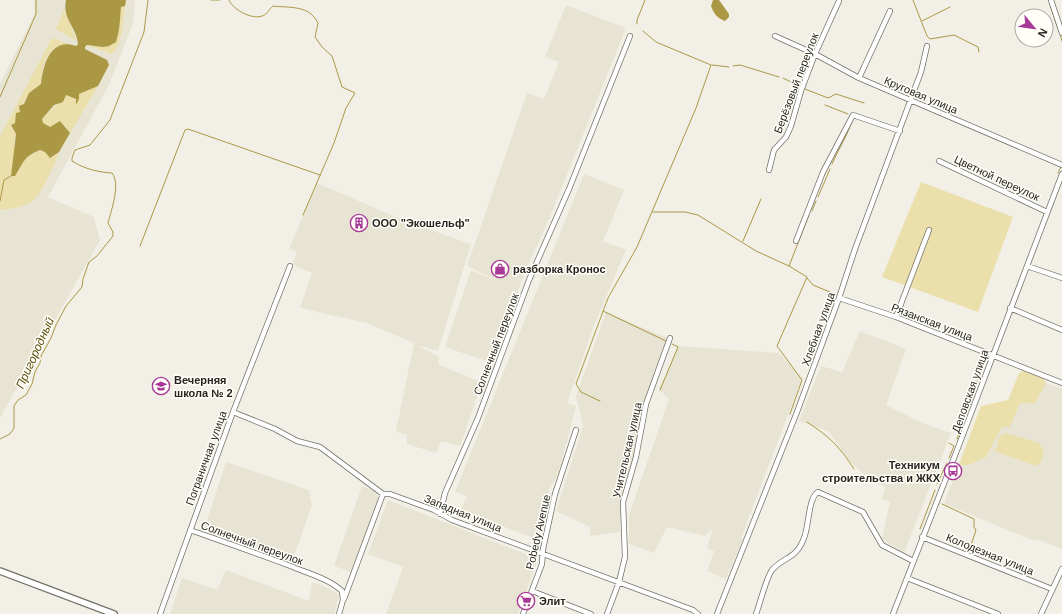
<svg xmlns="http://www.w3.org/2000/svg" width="1062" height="614" viewBox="0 0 1062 614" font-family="Arial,sans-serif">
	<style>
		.built { fill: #e8e4d3 }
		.green { fill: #ebdfac }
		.water { fill: #ab9845 }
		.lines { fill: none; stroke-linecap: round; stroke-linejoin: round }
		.stream { stroke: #ab9845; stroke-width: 1 }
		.minor-casing { stroke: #737168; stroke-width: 6 }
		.major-casing { stroke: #737168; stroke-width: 8 }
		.minor { stroke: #fff; stroke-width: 4.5 }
		.major { stroke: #fff; stroke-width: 5.5 }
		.labels { text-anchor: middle; stroke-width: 3; stroke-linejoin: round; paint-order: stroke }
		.street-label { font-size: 11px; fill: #262521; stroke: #fffef8 }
		.poi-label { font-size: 11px; font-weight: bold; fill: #262521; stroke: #fffef8; text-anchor: start }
		.water-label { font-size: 12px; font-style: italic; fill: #5a4d0b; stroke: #fffef8 }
	</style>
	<rect width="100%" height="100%" fill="#f2f0e6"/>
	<path class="built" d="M34,0H135L133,23L109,85L48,197L94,217L100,240L0,418V84L35,13Z
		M566,5L626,28L550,217L523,277L492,363L445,347L471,270L502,283L467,266L527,93L544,99L559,62L545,57Z
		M584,174L624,190L603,241L626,250L593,328L567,403L576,406L558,475L549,489L548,499L533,538L461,510L467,496L455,492Z
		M317,183L405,221L471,244L438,351L417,345L439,357L438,364L482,383L460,446L441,441L436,453L407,444V435L396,431L414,343L367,323L300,308L312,273L292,264L297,252L289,249Z
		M606,312L667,338L634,460L622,498L620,532L590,536V527L556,511L583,426L576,396Z
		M860,331L906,349L886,405L925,424L951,433L904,553L882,539L890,502L882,499L885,487L870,480L850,462L828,431L799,421L821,366L842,372Z
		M679,346L779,353L802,378L741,538L743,539L726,579L707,571L714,551L707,548L713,528L705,536L667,527L654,553L629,544V515L669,399L659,389Z
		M1019,373L1062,389V549L1036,539L1035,541L944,504L981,406L1004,413Z
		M226,462L309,490L312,505L292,562L204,529Z
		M362,486L376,491L378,500L352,572L334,566Z
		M388,500L538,559L518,614H386L403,567L368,554Z
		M226,570L309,601L312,582L326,587L335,592L339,597L334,614H170L182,578L217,590Z"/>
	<path class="green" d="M125,6C124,17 122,47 112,54L87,45C98,47 106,48 116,42C120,30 120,19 121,7Z
		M64,9L77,41L56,29Z
		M52,38L69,44C47,45 42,64 41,84L25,99L15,123L11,125L16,134L14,144L19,171C22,159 29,155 40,150L45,152L50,158L59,152C56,162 43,191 35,199C27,207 11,209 0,210V136Z
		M98,86L70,133L60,121L50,127L42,123V119L66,95L76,99V103L79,99V94Z
		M921,182L1013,217L978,312L882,277Z
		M1026,370L1042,377L1046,383L1035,403H1020L1010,427H1002L986,457L968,465H959L981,406L1008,400L1019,373Z
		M1006,433L1039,443L1044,451L1042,460L1036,466L994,451L995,448L998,449L997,443L1001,435Z"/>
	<path class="water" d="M66,0H126L125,6L121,7C120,19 120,30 116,42L109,46L103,47L87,45L85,47V49L107,60L109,65L98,86L79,94V99L76,105V99L66,95L63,102L54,105L42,119L43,123L50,127L60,121L70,133L59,152L50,158L45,152L40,150C23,157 24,162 15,176H11L16,134L11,125L15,123L16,113L20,112L19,106L24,104L29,93L41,84C43,64 51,37 76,46L78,44C77,27 62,20 66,0Z
		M713,0H719L729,14V17L725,21C717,18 714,14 711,6Z"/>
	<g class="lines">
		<path class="stream" d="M211,0H220
			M229,0C232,9 252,20 262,16C267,15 269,9 273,6C291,8 309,5 318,23L315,37L322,47L332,56L342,87L355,93L346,108L334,143L303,215
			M913,0L927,36L930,39L954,35L978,47L979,52
			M1050,5L1058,29
			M922,21L950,7
			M637,24V20L645,0
			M1059,31L1062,41
			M712,65L729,67
			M733,66L740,65L779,77
			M783,78L801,87
			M805,89L828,98L836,94L864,103
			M0,97L36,14V0
			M825,105L848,114
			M832,164C838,150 846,138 851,124
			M1058,173L1061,167
			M818,197L830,169
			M0,201L4,180L11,176
			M812,211L816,201
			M653,212H685L698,215L756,251L789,266L807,277L777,346L802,380L790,414
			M743,241L761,199
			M140,246L185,130L188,129L320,175
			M789,266L809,215
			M807,278L813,285L837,295
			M603,311L666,341
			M660,390L678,347L672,344
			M600,401L581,392L576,384L608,298L637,247L696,108L711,65L656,42L643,31
			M807,422C830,437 839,446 854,469
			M0,439L10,434L14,428V406L18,400L26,395L32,384L35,372L40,363L41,356L51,338L56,325L66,306L82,287L83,279L89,262L97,256L113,236V232L108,223C111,211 121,184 112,173C97,172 85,169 72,161V158L75,150L90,145L110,120L144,32L148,0
			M957,439L974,394L977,381
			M949,443L954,446L949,458
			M937,484L947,463
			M942,504L974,519V527L976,530L971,545
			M920,529L935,490"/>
		<defs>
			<path id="minor" d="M1051,0L1062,33
				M775,36L815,54L859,78L1062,165
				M859,78L890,11
				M939,161L1047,212
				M769,170L774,150L786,137L791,126L801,91L815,54L839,1
				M796,241L823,172L853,115L900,131
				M1027,266L1062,278
				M839,298L896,317L1062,383
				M1010,308L1062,330
				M896,317L929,230
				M233,412L275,429L297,441L320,447L383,494H390L434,510L452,520L693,610L698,614
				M440,514L445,493L478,418L529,280L569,189L630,36
				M190,530C224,542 259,554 293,567C310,574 329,579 342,591L343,600L339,614
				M922,537L1052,589
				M907,578L998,614
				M532,591L591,614
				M344,599L383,494
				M160,614L233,412L290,266
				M523,614L542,564L543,549L555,494L576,430
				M607,614L619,582L625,557L623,502L636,457L646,404L670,338
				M717,614L797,412L839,298L855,249L921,72L927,46
				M756,614C760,604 766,578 772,570C784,556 796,560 804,538C809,527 808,498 818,492L863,512L882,545L913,561
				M893,614L959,445L1062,174
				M1041,614L1062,569"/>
			<path id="major" d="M0,571L114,614"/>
		</defs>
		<use href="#minor" class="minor-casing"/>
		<use href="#major" class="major-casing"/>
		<use href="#minor" class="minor"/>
		<use href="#major" class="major"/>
	</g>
	<defs>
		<symbol id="building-ring" viewBox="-11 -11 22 22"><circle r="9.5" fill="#fffef8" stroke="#a83997" stroke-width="1.5"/><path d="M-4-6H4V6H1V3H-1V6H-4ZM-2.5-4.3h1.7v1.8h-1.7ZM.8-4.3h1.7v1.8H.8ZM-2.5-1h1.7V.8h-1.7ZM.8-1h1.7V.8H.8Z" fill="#a83997"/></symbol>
		<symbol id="shop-ring" viewBox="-11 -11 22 22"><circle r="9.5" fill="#fffef8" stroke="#a83997" stroke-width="1.5"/><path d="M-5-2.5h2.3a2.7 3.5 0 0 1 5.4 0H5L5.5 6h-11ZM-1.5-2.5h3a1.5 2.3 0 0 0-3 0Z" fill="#a83997"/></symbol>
		<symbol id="school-ring" viewBox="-11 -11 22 22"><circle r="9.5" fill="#fffef8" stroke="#a83997" stroke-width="1.5"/><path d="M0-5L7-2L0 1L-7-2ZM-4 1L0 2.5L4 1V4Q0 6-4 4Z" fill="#a83997"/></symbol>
		<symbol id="bus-ring" viewBox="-11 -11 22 22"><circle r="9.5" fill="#fffef8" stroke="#a83997" stroke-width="1.5"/><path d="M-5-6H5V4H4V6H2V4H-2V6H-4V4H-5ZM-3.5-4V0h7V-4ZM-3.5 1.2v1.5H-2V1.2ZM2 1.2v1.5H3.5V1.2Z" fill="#a83997"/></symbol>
		<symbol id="supermarket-ring" viewBox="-11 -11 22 22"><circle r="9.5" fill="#fffef8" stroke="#a83997" stroke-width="1.5"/><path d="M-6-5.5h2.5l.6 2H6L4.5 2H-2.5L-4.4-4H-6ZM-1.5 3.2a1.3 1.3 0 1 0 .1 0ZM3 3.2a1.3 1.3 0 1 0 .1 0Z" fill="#a83997"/></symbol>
	</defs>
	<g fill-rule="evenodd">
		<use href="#building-ring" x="349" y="213" width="20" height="20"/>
		<use href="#shop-ring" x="490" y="259" width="20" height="20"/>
		<use href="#school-ring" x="151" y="376" width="20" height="20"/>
		<use href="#bus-ring" x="943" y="461" width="20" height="20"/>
		<use href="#supermarket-ring" x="516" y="591" width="20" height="20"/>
	</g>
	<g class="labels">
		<g class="street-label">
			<text transform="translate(796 83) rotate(-69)" y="4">Берёзовый переулок</text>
			<text transform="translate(921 95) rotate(23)" y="4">Круговая улица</text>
			<text transform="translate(997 178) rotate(25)" y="4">Цветной переулок</text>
			<text transform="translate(932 322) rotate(21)" y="4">Рязанская улица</text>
			<text transform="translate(818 329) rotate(-70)" y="4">Хлебная улица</text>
			<text transform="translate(496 344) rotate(-69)" y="4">Солнечный переулок</text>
			<text transform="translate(970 391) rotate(-70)" y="4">Деповская улица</text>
			<text transform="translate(627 450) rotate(-77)" y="4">Учительская улица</text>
			<text transform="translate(206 458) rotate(-70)" y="4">Пограничная улица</text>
			<text transform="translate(463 513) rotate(22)" y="4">Западная улица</text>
			<text transform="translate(538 532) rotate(-77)" y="4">Pobedy Avenue</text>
			<text transform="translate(252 543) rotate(20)" y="4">Солнечный переулок</text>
			<text transform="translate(990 554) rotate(22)" y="4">Колодезная улица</text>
		</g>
		<g class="poi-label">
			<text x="372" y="227">ООО "Экошельф"</text>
			<text x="513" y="273">разборка Кронос</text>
			<text x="174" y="384">Вечерняя<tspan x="174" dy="13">школа № 2</tspan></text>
			<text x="940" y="469" text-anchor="end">Техникум<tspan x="940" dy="13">строительства и ЖКХ</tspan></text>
			<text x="539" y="605">Элит</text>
		</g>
		<g class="water-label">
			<text transform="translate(35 353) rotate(-66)" y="4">Пригородный</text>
		</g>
	</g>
	<g transform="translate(1034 28) rotate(119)"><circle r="19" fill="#fffef8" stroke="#a8a7a2"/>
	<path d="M0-3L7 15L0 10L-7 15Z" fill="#a83997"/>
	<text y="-6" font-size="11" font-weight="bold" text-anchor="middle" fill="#262521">N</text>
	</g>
</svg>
